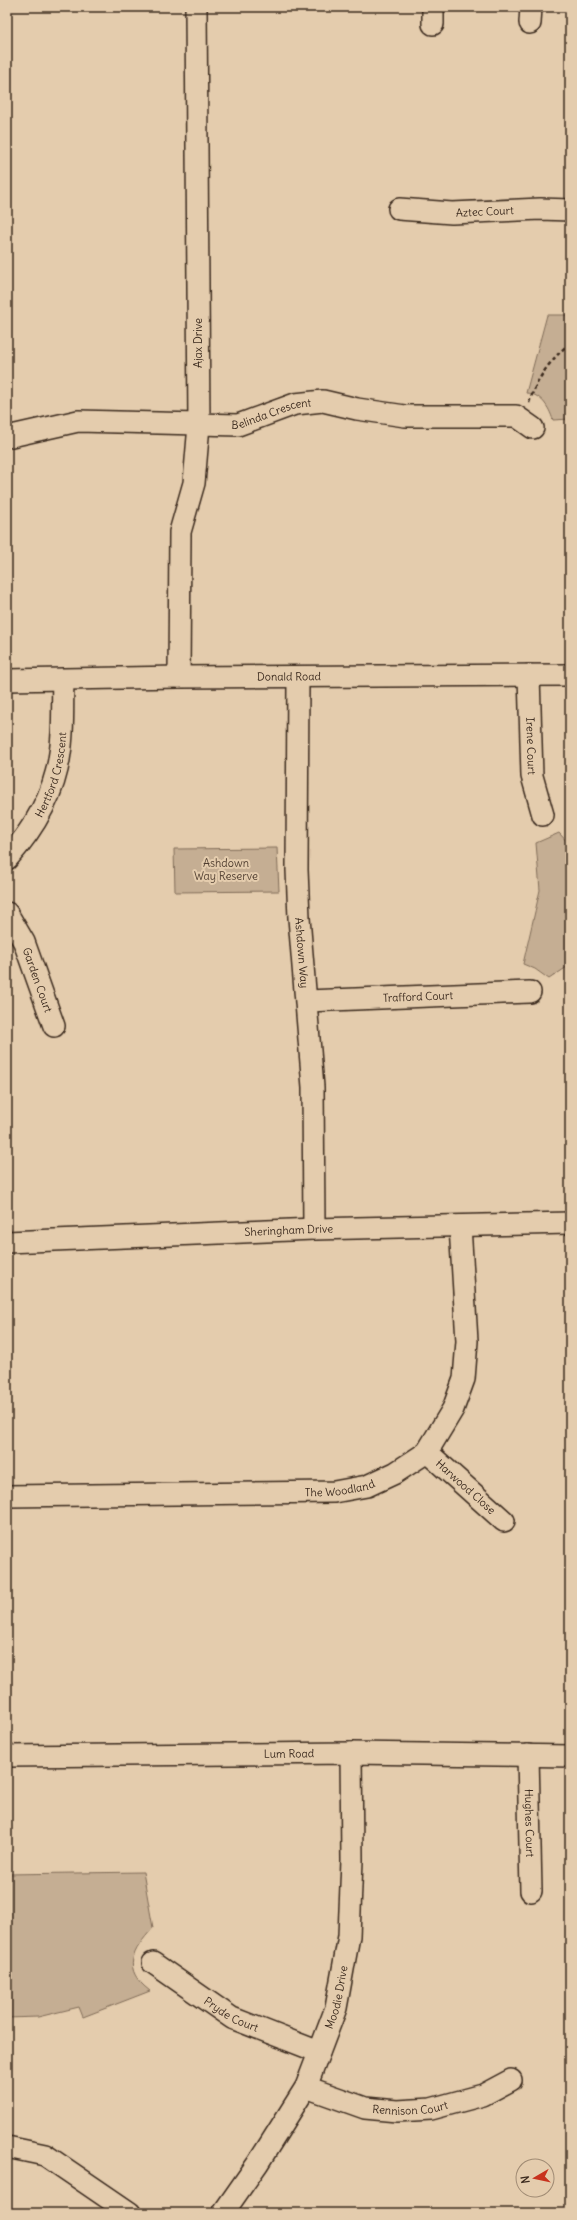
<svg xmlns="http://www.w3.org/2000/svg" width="577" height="2220" viewBox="0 0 577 2220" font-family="Delius,sans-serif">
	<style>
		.green { fill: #c5ae93; stroke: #806c58 }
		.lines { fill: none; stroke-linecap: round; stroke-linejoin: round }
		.minor-casing { stroke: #3b2a1e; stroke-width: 24 }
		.path { stroke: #3b2a1e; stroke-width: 2.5; stroke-dasharray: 4 3; stroke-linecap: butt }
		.minor { stroke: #e4ccad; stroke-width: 21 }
		.labels { text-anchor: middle; stroke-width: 4; stroke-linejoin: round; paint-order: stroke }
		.street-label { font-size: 11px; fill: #3b2a1e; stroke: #e4ccad }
		.park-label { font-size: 11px; fill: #503e30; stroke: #e4ccad }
	</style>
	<rect width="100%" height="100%" fill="#e4ccad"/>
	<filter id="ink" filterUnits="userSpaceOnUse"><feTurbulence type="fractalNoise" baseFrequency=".025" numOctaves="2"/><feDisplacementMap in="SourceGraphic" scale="8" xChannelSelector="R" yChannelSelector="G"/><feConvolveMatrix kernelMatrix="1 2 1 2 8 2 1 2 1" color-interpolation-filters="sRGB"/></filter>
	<g filter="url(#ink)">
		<path class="green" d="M547,315H570V419L553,420C549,407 541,394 526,393Z
			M559,833L570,845V965L549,979L535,969L523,964L540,890L536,843Z
			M277,848L279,891L175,892L174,849Z
			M143,1872L153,1928C132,1951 121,1969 150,1991L83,2017L79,2007L38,2017L7,2018V1874Z"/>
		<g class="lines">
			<defs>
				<g id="minor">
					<path d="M433,7V24"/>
					<path d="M530,23L531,7"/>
					<path id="s1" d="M399,209L452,213L540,209L570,210"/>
					<path id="s2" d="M7,437L78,421L238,425L295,404L323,401L357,409L405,416H516L533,428"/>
					<path id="s3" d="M529,675L532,776L543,815"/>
					<path d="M179,677L180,532L194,483L199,425L196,7"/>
					<path id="s4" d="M298,677L297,870L299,918L313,1087L314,1229"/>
					<path id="s5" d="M7,680L179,677L570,675"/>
					<path id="s6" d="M7,859C33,830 55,793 60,753C64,730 62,704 63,680"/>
					<path id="s7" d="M7,913L24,942L54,1026"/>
					<path id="s8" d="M307,1001L530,992"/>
					<path id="s9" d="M7,1242L314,1229L570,1223"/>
					<path id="s10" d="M427,1452L504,1521"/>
					<path id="s11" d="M7,1496L334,1492L367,1486L395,1473L427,1452L453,1409L464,1379L467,1341L460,1226"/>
					<path id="s12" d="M528,1755L531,1891"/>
					<path id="s13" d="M7,1756L351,1753L570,1756"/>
					<path id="s14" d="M153,1963L232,2018L319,2052"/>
					<path id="s15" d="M306,2087L365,2108L397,2111L431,2109L483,2095L511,2080"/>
					<path d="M7,2147L45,2155L130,2213"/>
					<path id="s16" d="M223,2213L258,2163L306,2087L336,2008L349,1936L352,1860L351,1753"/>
				</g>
			</defs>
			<use href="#minor" class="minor-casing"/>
			<path class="path" d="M529,403C537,378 550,360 570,343"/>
			<use href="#minor" class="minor"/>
		</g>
	</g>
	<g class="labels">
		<g class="street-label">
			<text dy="4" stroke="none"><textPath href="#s1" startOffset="86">Aztec Court</textPath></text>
			<text transform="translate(198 343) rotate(-90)" y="4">Ajax Drive</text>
			<text dy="4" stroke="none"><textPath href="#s2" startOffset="268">Belinda Crescent</textPath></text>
			<text dy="4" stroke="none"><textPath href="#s5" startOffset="282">Donald Road</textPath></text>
			<text dy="4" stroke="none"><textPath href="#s3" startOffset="71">Irene Court</textPath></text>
			<text dy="4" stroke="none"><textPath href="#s6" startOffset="97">Hertford Crescent</textPath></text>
			<text dy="4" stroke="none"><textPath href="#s4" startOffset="276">Ashdown Way</textPath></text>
			<text dy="4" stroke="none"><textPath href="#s7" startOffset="74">Garden Court</textPath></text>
			<text dy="4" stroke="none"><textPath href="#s8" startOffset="111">Trafford Court</textPath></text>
			<text dy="4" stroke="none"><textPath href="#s9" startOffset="282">Sheringham Drive</textPath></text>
			<text dy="4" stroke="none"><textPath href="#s11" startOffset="333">The Woodland</textPath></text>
			<text dy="4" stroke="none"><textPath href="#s10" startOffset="52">Harwood Close</textPath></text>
			<text dy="4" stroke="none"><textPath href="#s13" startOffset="282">Lum Road</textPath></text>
			<text dy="4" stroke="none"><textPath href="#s12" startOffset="68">Hughes Court</textPath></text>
			<text dy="4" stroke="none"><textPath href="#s16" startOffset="246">Moodie Drive</textPath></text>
			<text dy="4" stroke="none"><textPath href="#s14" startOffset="94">Pryde Court</textPath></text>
			<text dy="4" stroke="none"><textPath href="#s15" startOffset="108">Rennison Court</textPath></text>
		</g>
		<g class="park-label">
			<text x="226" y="867">Ashdown<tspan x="226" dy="13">Way Reserve</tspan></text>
		</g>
	</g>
	<rect width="577" height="2220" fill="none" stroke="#e4ccad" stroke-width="24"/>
	<rect x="12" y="12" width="553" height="2196" fill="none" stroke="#3b2a1e" stroke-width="1.5" filter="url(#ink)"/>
	<g transform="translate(535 2178) rotate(261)"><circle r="19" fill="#e4ccad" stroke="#a08b74"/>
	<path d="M0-3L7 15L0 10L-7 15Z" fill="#c8321e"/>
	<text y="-6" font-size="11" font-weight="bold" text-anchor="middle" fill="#3b2a1e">N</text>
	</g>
</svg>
